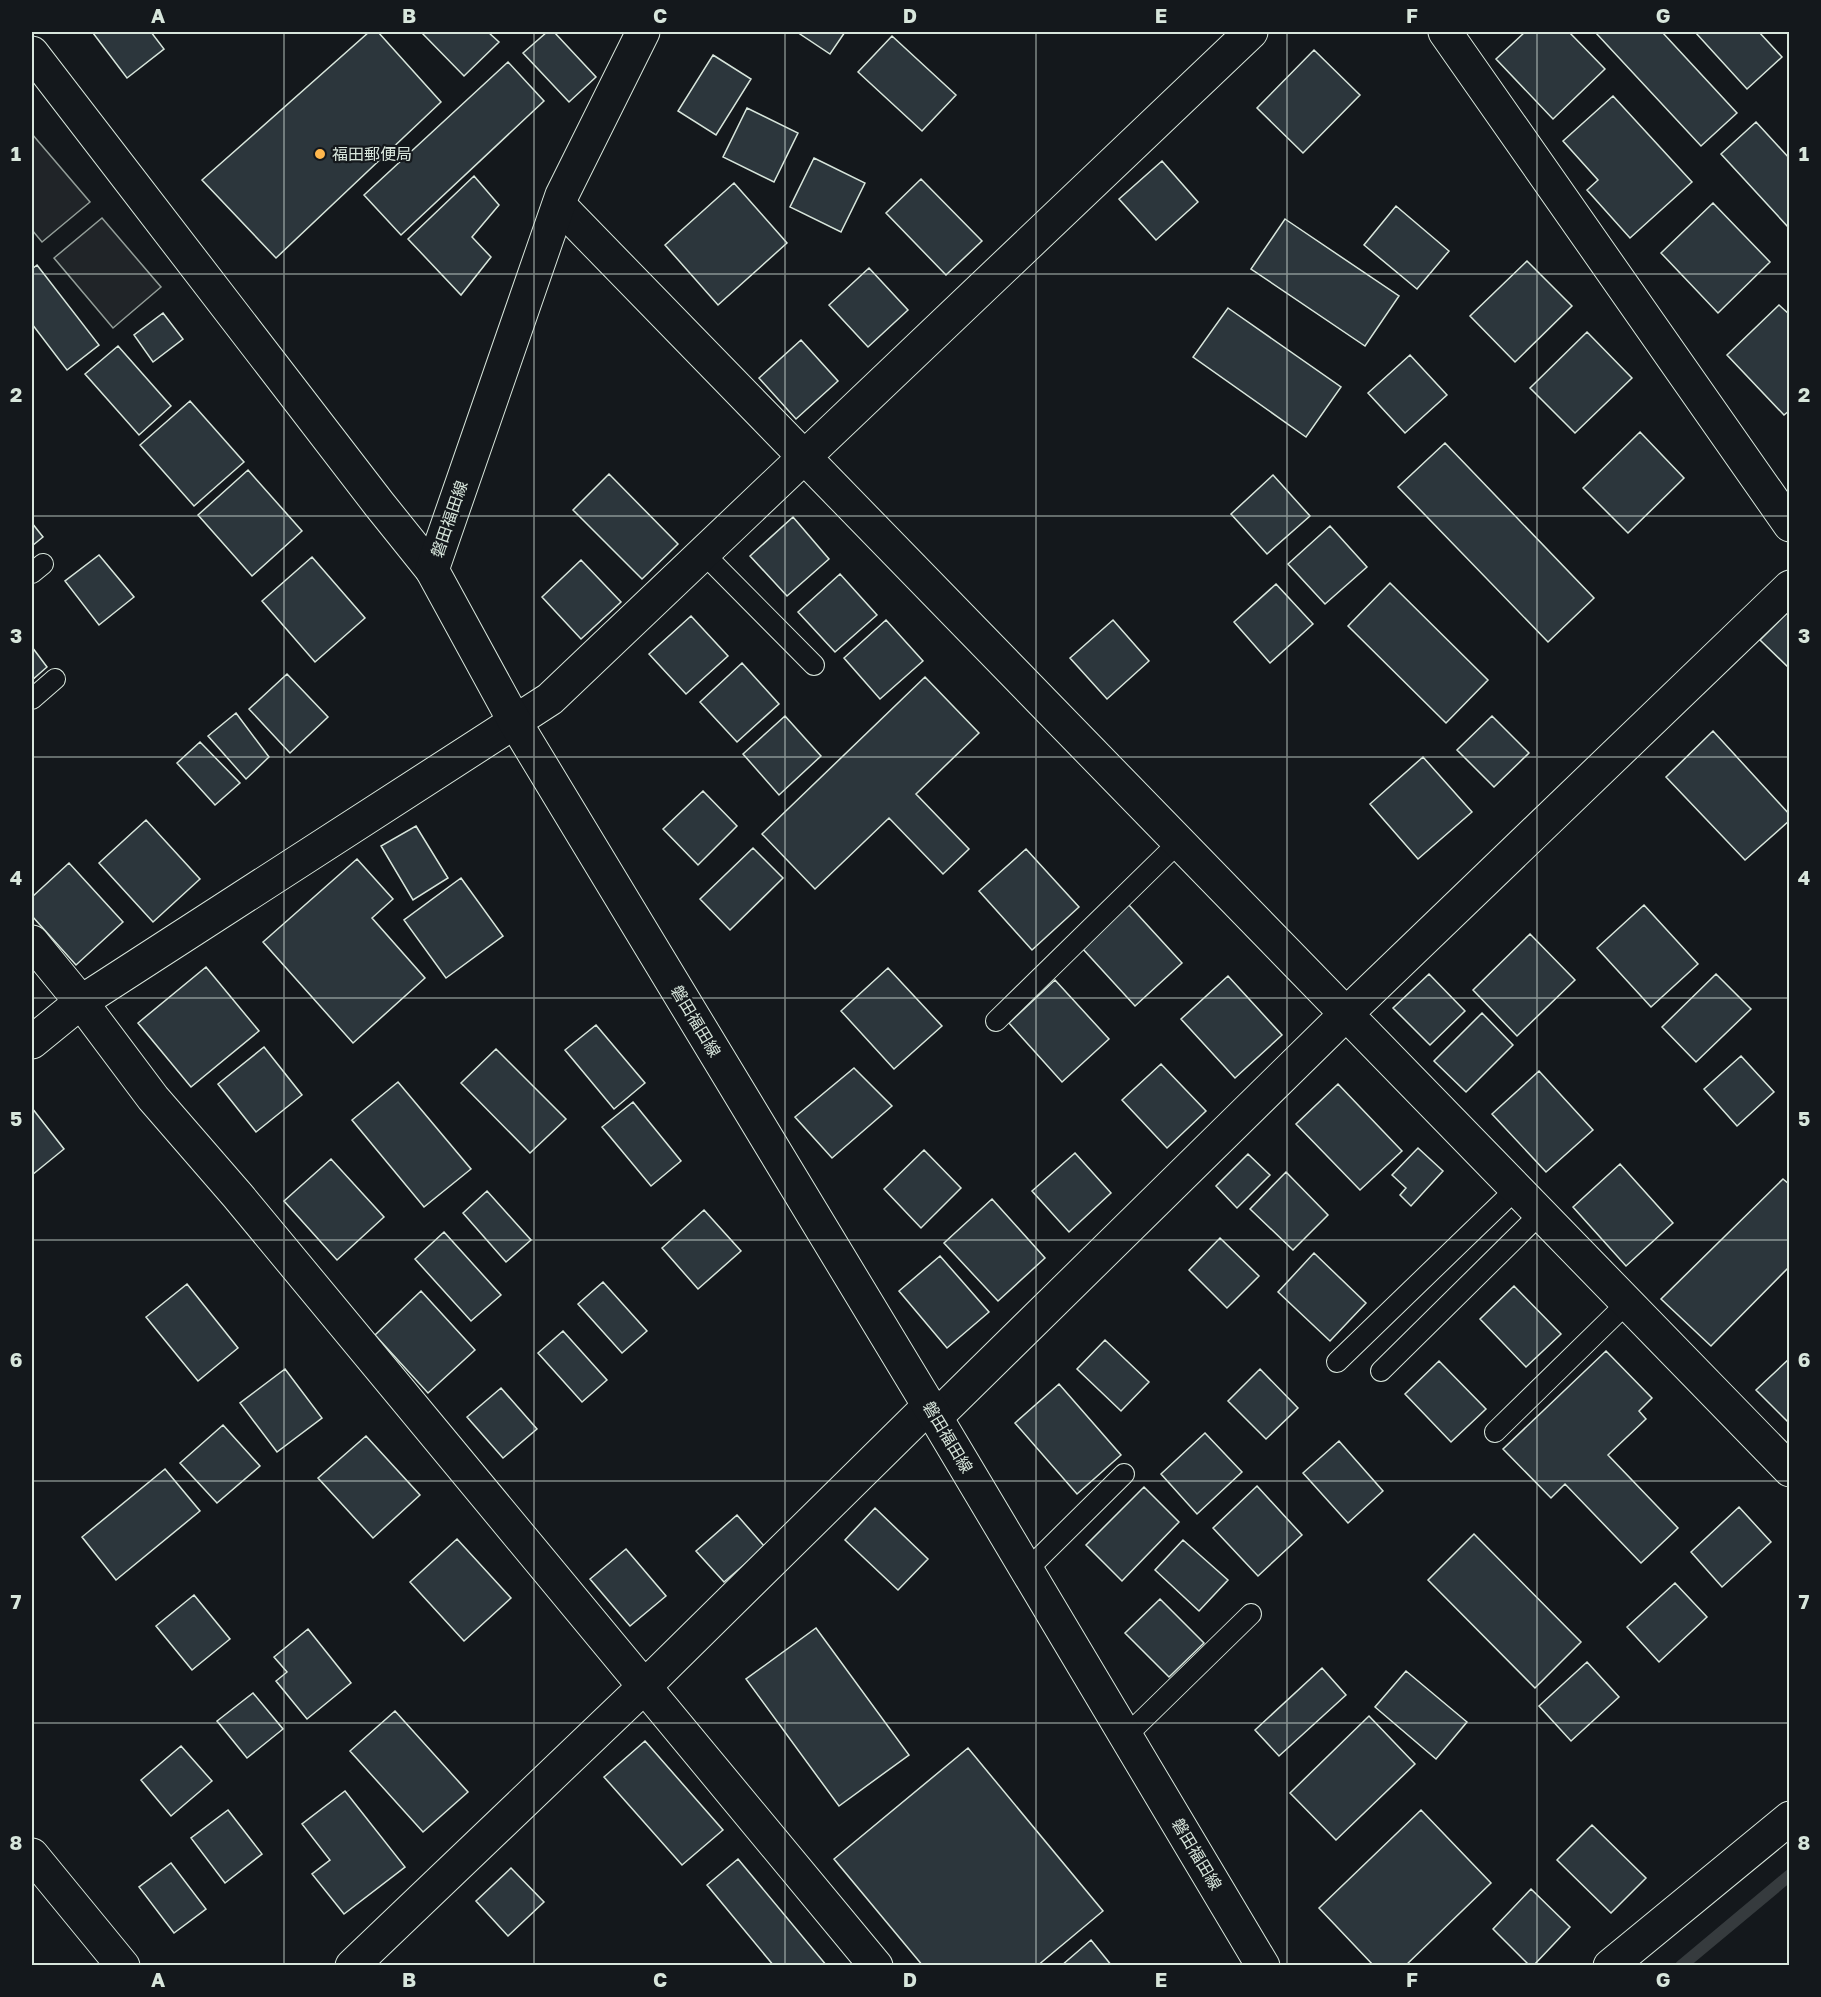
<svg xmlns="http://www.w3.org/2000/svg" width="1821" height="1997" viewBox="0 0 1821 1997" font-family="'Golos Text','Noto Sans JP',sans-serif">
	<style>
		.green { fill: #202428; stroke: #939e99; stroke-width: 1.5 }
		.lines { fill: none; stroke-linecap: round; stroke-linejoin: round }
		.stream { stroke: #363b3e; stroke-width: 12 }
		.building { fill: #2c363c; stroke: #d8e6dc; stroke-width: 1.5 }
		.lane-casing { stroke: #d8e6dc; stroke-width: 22 }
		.street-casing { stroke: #d8e6dc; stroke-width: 35 }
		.secondary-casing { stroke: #d8e6dc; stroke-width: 35 }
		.primary-casing { stroke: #d8e6dc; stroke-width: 35 }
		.lane { stroke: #14181c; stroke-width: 20 }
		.street { stroke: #14181c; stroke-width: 33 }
		.secondary { stroke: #14181c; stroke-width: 33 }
		.primary { stroke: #14181c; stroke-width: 33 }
		.grid { fill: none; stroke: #d8e6dc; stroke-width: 1.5; stroke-opacity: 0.55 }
		.poi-dot { fill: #ffb74d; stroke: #14181c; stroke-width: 2 }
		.labels { text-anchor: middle; stroke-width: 4.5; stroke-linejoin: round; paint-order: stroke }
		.poi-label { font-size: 16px; fill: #d8e6dc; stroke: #14181c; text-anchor: start }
		.street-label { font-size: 16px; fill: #d8e6dc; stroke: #14181c }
		.neatline { fill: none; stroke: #d8e6dc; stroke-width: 2 }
		.grid-label { font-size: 20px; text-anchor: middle; font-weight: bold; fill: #d8e6dc }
	</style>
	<rect width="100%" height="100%" fill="#14181c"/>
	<path class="green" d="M32,134L90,202L42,242L32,230Z
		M102,218L161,287L113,328L54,258Z"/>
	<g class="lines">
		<path class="stream" d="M1681,1966L1790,1875"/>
	</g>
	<path class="building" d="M95,32H151L164,49L127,78L93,33Z
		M369,32H378L441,102L276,258L202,180Z
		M421,32H488L499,42L464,76Z
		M547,32H554L596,77L569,102L523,53Z
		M797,32H845L830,54Z
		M1525,32H1569L1605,69L1553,119L1496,59Z
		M1595,32H1662L1737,113L1701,146Z
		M1695,32H1759L1782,57L1747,89Z
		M892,36L956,95L922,131L858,72Z
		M1314,50L1360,95L1303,153L1257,108Z
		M713,55L751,79L716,135L678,111Z
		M508,62L544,101L401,235L364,195Z
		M1613,96L1692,182L1630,238L1587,190L1598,180L1563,141Z
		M747,108L798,133L774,182L723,157Z
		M1756,122L1790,159L1789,228L1721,154Z
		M814,158L865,183L841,232L790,207Z
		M1162,161L1198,202L1156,240L1119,199Z
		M474,176L499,205L472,237L491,257L461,295L408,239Z
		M921,179L982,241L946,275L886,213Z
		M734,183L787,243L718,305L665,245Z
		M1713,203L1770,262L1718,313L1661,253Z
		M1396,206L1449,251L1417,289L1364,245Z
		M1285,219L1399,296L1365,346L1251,269Z
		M1527,261L1572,306L1515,362L1470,316Z
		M37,265L99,345L67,370L32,324V269Z
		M869,268L908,310L868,347L829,305Z
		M1779,305L1790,315V410L1784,415L1727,355Z
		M1228,308L1341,387L1306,437L1193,357Z
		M163,313L183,339L153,362L134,335Z
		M1587,332L1632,378L1575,433L1530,388Z
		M801,340L838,381L796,419L759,378Z
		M118,346L171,406L139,435L85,374Z
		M1410,355L1447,395L1405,433L1368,393Z
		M190,401L244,462L194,506L140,445Z
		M1640,432L1684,478L1628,533L1583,488Z
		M1445,443L1594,598L1548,642L1398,487Z
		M248,470L302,531L252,576L198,515Z
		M609,474L678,544L642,579L573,510Z
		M1273,475L1310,516L1267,554L1231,514Z
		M793,517L829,559L787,596L750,556Z
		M32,523L43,537L32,546Z
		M1330,526L1367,567L1325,604L1288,564Z
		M99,555L134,597L99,625L65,581Z
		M312,557L365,618L315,662L262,601Z
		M581,560L621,602L581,639L542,597Z
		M840,574L877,615L835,652L798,612Z
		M1390,583L1488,680L1446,723L1348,626Z
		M1276,584L1313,624L1270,663L1234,622Z
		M1790,610V669L1760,640Z
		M691,616L728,656L686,694L649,654Z
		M886,620L923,661L880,699L844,658Z
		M1113,620L1149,661L1107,699L1070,658Z
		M32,647L47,667L32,680Z
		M742,663L779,704L737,742L700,702Z
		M287,674L328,717L290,753L249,709Z
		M925,677L979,733L916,794L969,849L943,874L889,818L815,889L762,834Z
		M236,713L269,757L246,779L208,736Z
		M785,716L821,756L779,795L743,754Z
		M1492,716L1529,753L1494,787L1457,750Z
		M1713,731L1790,815V820L1745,860L1666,777Z
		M200,742L240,783L215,805L177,763Z
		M1423,757L1472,812L1418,859L1370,804Z
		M703,791L737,826L698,865L663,829Z
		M146,820L200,879L153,922L99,863Z
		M416,826L448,878L413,900L381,846Z
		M753,848L783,878L730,930L700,899Z
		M1026,849L1079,907L1032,950L979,891Z
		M357,859L393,899L372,918L425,978L353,1043L263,942Z
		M69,863L123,922L76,965L32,916V897Z
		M461,878L503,936L446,978L404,920Z
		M1128,904L1182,963L1135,1006L1082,948Z
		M1644,905L1698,964L1651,1007L1597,948Z
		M1530,934L1575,980L1517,1036L1473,990Z
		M206,967L259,1031L191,1087L138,1023Z
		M888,968L942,1026L894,1069L841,1011Z
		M1429,974L1465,1011L1430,1045L1393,1008Z
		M1716,974L1751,1009L1696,1062L1662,1027Z
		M1228,976L1282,1035L1235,1078L1181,1019Z
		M1055,980L1109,1039L1062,1082L1009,1023Z
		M1482,1013L1513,1045L1466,1092L1434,1061Z
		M596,1025L645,1083L614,1109L565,1050Z
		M264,1047L302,1095L256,1132L218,1084Z
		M496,1049L566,1119L530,1153L461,1083Z
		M1741,1056L1774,1092L1737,1126L1704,1089Z
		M1161,1064L1206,1111L1167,1148L1122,1100Z
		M854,1068L892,1106L832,1158L795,1117Z
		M1539,1071L1593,1130L1546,1172L1492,1114Z
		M398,1082L471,1169L424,1207L352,1120Z
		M1338,1084L1402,1151L1360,1190L1296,1124Z
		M633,1102L681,1161L651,1186L602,1127Z
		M32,1108L64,1149L32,1175Z
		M1418,1148L1443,1171L1411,1206L1400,1195L1406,1188L1392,1175Z
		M924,1150L961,1188L921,1228L884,1189Z
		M1075,1153L1111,1193L1069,1232L1032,1191Z
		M1248,1154L1270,1175L1237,1208L1216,1186Z
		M331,1159L384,1217L337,1260L284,1201Z
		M1620,1164L1673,1223L1626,1266L1573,1207Z
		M1286,1172L1328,1215L1293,1250L1250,1209Z
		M1783,1179L1790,1185V1266L1711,1346L1661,1299Z
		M487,1191L531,1240L506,1262L463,1213Z
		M992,1199L1045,1258L998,1301L944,1243Z
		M704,1210L741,1251L698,1289L662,1248Z
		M444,1232L501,1295L471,1321L415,1259Z
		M1220,1238L1259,1276L1227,1308L1189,1270Z
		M1314,1253L1366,1303L1330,1341L1278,1292Z
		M940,1256L989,1312L947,1348L899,1291Z
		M603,1282L647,1331L622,1353L578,1304Z
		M187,1284L238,1348L198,1381L146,1317Z
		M1514,1286L1561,1334L1526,1367L1480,1319Z
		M421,1291L475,1350L428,1393L375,1335Z
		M563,1331L607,1380L582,1402L538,1353Z
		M1105,1340L1149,1382L1121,1411L1077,1369Z
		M1606,1351L1652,1398L1639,1411L1646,1419L1608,1455L1678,1528L1641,1563L1565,1484L1551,1498L1503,1449Z
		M1790,1358V1424L1756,1390Z
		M1439,1361L1486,1409L1451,1442L1405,1394Z
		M285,1369L322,1418L277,1452L240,1403Z
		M1260,1369L1298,1408L1266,1439L1228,1401Z
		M1059,1384L1121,1455L1077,1494L1015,1423Z
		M501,1388L537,1429L503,1458L467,1417Z
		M223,1425L260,1466L217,1503L180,1463Z
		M1205,1433L1242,1472L1197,1514L1161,1474Z
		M366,1436L420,1495L373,1538L318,1478Z
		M1339,1441L1383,1491L1348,1523L1303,1473Z
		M165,1469L200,1511L116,1580L82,1537Z
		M1257,1486L1302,1535L1258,1576L1213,1528Z
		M1144,1487L1179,1522L1122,1581L1086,1545Z
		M1739,1507L1771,1542L1722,1587L1691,1552Z
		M875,1508L928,1559L898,1590L845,1540Z
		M737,1515L765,1547L724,1582L696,1551Z
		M1474,1534L1581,1642L1535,1688L1428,1580Z
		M457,1539L511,1598L464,1641L410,1582Z
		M1183,1540L1228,1580L1199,1611L1155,1570Z
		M626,1549L666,1596L630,1626L590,1579Z
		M1675,1583L1707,1617L1659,1662L1627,1627Z
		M194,1595L230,1639L192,1670L156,1626Z
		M1160,1599L1204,1643L1169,1677L1125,1633Z
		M816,1628L909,1755L839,1806L746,1679Z
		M308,1629L351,1683L307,1719L276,1681L287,1672L274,1657Z
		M1587,1662L1619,1697L1571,1741L1539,1706Z
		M1322,1668L1346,1695L1279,1756L1255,1730Z
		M1406,1671L1467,1722L1436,1759L1375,1707Z
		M253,1693L283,1729L247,1758L217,1721Z
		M395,1711L468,1792L423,1832L350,1751Z
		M1369,1716L1415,1764L1336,1840L1290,1793Z
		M645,1741L723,1830L682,1865L604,1777Z
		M181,1746L212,1781L171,1816L141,1780Z
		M968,1748L1103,1911L1037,1966H923L834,1859Z
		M345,1791L405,1867L344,1914L312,1874L330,1860L302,1824Z
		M228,1810L262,1854L225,1883L191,1838Z
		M1421,1810L1491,1883L1405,1966H1374L1319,1908Z
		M1592,1825L1646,1878L1611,1913L1557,1860Z
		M738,1859L827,1966H774L707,1885Z
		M171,1863L206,1909L174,1933L139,1887Z
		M511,1868L544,1902L508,1936L476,1901Z
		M1531,1889L1570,1927L1533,1966H1530L1493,1929Z
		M1091,1940L1112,1966H1061Z"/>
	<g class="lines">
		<defs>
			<path id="lane" d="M703,553L814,665
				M32,573L43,564
				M32,699L55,679
				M996,1021L1179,842
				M1337,1362L1516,1189
				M1381,1371L1540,1214
				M1495,1432L1627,1303
				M1027,1570L1124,1474
				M1126,1736L1251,1614"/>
			<path id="street" d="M1445,32L1790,525
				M559,205L1790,1470
				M32,942L81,1002L153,1098L238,1196L876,1966
				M32,1042L81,1002L550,699L1251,32
				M936,1417L1346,1014L1790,587
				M352,1966L645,1686L929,1406
				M1610,1966L1790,1818"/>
			<path id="secondary" d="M32,53L379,504L432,570
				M32,1855L123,1966"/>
			<path id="primary" d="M643,32L562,195L432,570L515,722L929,1406L1263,1966"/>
		</defs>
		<use href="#lane" class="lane-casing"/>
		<use href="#street" class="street-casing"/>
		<use href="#secondary" class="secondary-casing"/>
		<use href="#primary" class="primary-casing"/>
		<use href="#lane" class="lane"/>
		<use href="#street" class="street"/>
		<use href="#secondary" class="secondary"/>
		<use href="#primary" class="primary"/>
	</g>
	<path class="grid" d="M284,32V1966M534,32V1966M785,32V1966M1036,32V1966M1287,32V1966M1537,32V1966M32,274H1790M32,516H1790M32,757H1790M32,998H1790M32,1240H1790M32,1481H1790M32,1723H1790"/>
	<circle class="poi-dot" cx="320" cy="154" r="6"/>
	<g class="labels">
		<g class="poi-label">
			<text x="332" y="160">福田郵便局</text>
		</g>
		<g class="street-label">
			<text transform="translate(449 519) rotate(-71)" y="6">磐田福田線</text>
			<text transform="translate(696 1021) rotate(59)" y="6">磐田福田線</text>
			<text transform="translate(948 1437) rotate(59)" y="6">磐田福田線</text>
			<text transform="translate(1197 1854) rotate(59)" y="6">磐田福田線</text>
		</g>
	</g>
	<rect width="1821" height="1997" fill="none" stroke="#14181c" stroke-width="66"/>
	<rect x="33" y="33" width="1755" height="1931" class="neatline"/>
	<g class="grid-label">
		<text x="158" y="23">A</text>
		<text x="409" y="23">B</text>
		<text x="660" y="23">C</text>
		<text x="910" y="23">D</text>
		<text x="1161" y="23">E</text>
		<text x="1412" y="23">F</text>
		<text x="1663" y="23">G</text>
		<text x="16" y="161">1</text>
		<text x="1804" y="161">1</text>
		<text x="16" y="402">2</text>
		<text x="1804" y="402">2</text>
		<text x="16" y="643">3</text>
		<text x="1804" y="643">3</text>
		<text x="16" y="885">4</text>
		<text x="1804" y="885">4</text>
		<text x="16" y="1126">5</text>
		<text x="1804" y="1126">5</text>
		<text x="16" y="1367">6</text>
		<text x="1804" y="1367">6</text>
		<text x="16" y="1609">7</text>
		<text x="1804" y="1609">7</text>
		<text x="16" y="1850">8</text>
		<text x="1804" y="1850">8</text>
		<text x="158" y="1987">A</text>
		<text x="409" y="1987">B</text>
		<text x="660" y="1987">C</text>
		<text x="910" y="1987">D</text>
		<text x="1161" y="1987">E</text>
		<text x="1412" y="1987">F</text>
		<text x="1663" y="1987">G</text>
	</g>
</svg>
